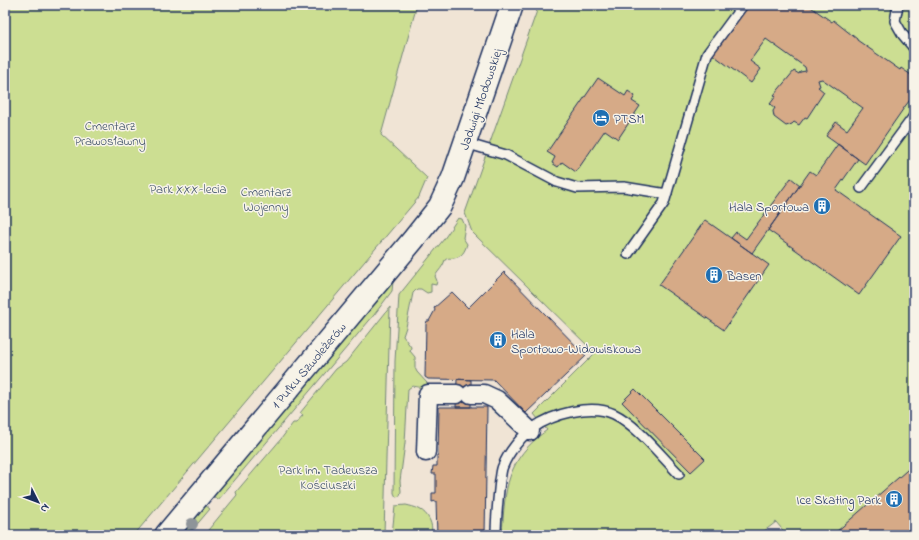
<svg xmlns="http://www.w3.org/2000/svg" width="919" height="540" viewBox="0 0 919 540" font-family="'Indie Flower',sans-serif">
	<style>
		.green { fill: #ccde92; stroke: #748678 }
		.building { fill: #d6aa87; stroke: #1b2f5e }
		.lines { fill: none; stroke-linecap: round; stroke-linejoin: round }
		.service-casing { stroke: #1b2f5e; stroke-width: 12 }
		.minor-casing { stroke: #1b2f5e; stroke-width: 21 }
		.tertiary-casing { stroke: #1b2f5e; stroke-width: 25 }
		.service { stroke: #f7f3e8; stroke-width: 9 }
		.minor { stroke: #f7f3e8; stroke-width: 18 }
		.tertiary { stroke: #f7f3e8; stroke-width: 22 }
		.tree { fill: #8e9499 }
		.labels { text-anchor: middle; stroke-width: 3; stroke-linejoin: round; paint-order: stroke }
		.street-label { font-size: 13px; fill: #1b2f5e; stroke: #f7f3e8 }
		.poi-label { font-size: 13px; fill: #1b2f5e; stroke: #f7f3e8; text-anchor: start }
		.park-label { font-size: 13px; fill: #3e5268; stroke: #f7f3e8 }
	</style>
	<rect width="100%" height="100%" fill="#f0e4d5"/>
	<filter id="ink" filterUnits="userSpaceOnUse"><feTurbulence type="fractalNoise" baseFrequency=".025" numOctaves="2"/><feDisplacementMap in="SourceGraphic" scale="8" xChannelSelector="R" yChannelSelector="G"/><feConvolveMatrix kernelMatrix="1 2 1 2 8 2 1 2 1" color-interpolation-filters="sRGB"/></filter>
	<g filter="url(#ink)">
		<path class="green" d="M5,5H417L381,135L427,178L419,197L134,535H5Z
			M539,5H914V535H787L776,522L759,535H502C505,488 506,460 547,430L534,414L595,353L472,232L465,213Z
			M458,218L462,219L465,226L463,238L467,244C465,251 462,257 454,258C450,259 449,257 445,260C443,267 439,270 435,276L437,281L436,285L431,284V292L427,293L421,289H417L413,293L406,327L403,336L411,347L410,351L415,357V368L417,372L427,383V387L424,388L412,386L408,389L405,443L400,481L401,491L400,496L396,497L394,493L395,361L399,295L444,239Z
			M393,282L392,291L374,315L218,500L213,496Z
			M390,307L384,535H204L237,495L236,492L281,439L293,423H296L303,415L300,413L336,369L346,362Z
			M205,505L210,509L188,535H179Z
			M406,505C410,506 415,507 419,509C428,513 434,525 431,534L392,535L395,506Z"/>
		<path class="building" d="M748,5H808L832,22L833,20L857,39V40L900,70L901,68L914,77V95L906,105L865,164L826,136L836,122L847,130L863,108L822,79L818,80L820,86L818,87L824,92L807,118L805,117L799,125L794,122L792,124L786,126L774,117L773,111L775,108L770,104L776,96L774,95L794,71L799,74L800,72L806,71L805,67L766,39L750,61L761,69L751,83L712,54Z
			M598,78L625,96L628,91L635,96L632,101L640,106L618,139L605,130L576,172L562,162L558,167L552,163L555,157L547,152Z
			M838,144L858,159L836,190L901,236L859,295L768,230L810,171L816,175Z
			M791,178L800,185L752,253L731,238L736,232L746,239Z
			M705,220L769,265L724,330L659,285Z
			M504,272L586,356L526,413L494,380L428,379L425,377L426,324L427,321H429L435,310L434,308L452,292L468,308Z
			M457,379L471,380V407H456Z
			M635,389L705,459L691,472L622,402Z
			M439,407H487L485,535H437L436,501L432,502V493H436V474H432L433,466H437V455H438Z
			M914,464V535H837L835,533Z"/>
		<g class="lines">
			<defs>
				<path id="service" d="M898,5L895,21L903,35L914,48
					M465,143L506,155L557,182L577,188L624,187L667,194
					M861,188L914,116
					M628,254L664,203L707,54L743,5
					M496,535C496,517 498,499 500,480C501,476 501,470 503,466C508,453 522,435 533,428C553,414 591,403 614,414C637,425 661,456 679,474"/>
				<path id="minor" d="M471,394H484L497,400L530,431
					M426,452L428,394H457"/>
				<path id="tertiary" d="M166,535L413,240L440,206L453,178L512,5"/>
			</defs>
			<use href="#service" class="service-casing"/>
			<use href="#minor" class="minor-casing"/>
			<use href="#tertiary" class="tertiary-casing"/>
			<use href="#service" class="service"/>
			<use href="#minor" class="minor"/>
			<use href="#tertiary" class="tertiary"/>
		</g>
		<circle class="tree" cx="192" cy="524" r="6"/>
	</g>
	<defs>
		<symbol id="hotel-disc" viewBox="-11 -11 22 22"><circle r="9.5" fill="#1f6fb2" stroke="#f7f3e8"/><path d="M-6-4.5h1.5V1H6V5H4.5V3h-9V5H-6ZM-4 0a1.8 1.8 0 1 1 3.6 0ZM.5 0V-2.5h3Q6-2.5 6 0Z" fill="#fff"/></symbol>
		<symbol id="building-disc" viewBox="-11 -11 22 22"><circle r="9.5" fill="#1f6fb2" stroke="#f7f3e8"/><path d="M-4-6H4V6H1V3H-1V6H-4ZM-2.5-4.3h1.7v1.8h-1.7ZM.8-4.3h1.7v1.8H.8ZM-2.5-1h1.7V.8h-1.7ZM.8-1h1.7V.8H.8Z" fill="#fff"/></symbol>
	</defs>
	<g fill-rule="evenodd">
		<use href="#hotel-disc" x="591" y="108" width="20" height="20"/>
		<use href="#building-disc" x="812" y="196" width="20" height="20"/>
		<use href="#building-disc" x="704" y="265" width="20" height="20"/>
		<use href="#building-disc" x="488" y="330" width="20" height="20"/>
		<use href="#building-disc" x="884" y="489" width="20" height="20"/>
	</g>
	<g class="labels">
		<g class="street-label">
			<text transform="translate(480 99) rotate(-71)" y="5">Jadwigi Młodowskiej</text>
			<text transform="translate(308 365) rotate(-50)" y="5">1 Pułku Szwoleżerów</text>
		</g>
		<g class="poi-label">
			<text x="614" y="123">PTSM</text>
			<text x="809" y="211" text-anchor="end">Hala Sportowa</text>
			<text x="727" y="280">Basen</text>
			<text x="511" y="338">Hala<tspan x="511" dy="15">Sportowo-Widowiskowa</tspan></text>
			<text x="881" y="504" text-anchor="end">Ice Skating Park</text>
		</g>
		<g class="park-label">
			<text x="110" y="130">Cmentarz<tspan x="110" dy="15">Prawosławny</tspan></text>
			<text x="188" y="193">Park XXX-lecia</text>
			<text x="266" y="196">Cmentarz<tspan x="266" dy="15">Wojenny</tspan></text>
			<text x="328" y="474">Park im. Tadeusza<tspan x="328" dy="15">Kościuszki</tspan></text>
		</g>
	</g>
	<rect width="919" height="540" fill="none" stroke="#f7f3e8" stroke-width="20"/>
	<rect x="10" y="10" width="899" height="520" fill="none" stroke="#1b2f5e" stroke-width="1.5" filter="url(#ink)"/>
	<g transform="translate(38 502) rotate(132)" stroke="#f7f3e8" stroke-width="3" paint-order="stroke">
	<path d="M0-3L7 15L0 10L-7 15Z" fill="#1b2f5e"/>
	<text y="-6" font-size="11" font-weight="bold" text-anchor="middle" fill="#1b2f5e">N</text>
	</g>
</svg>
